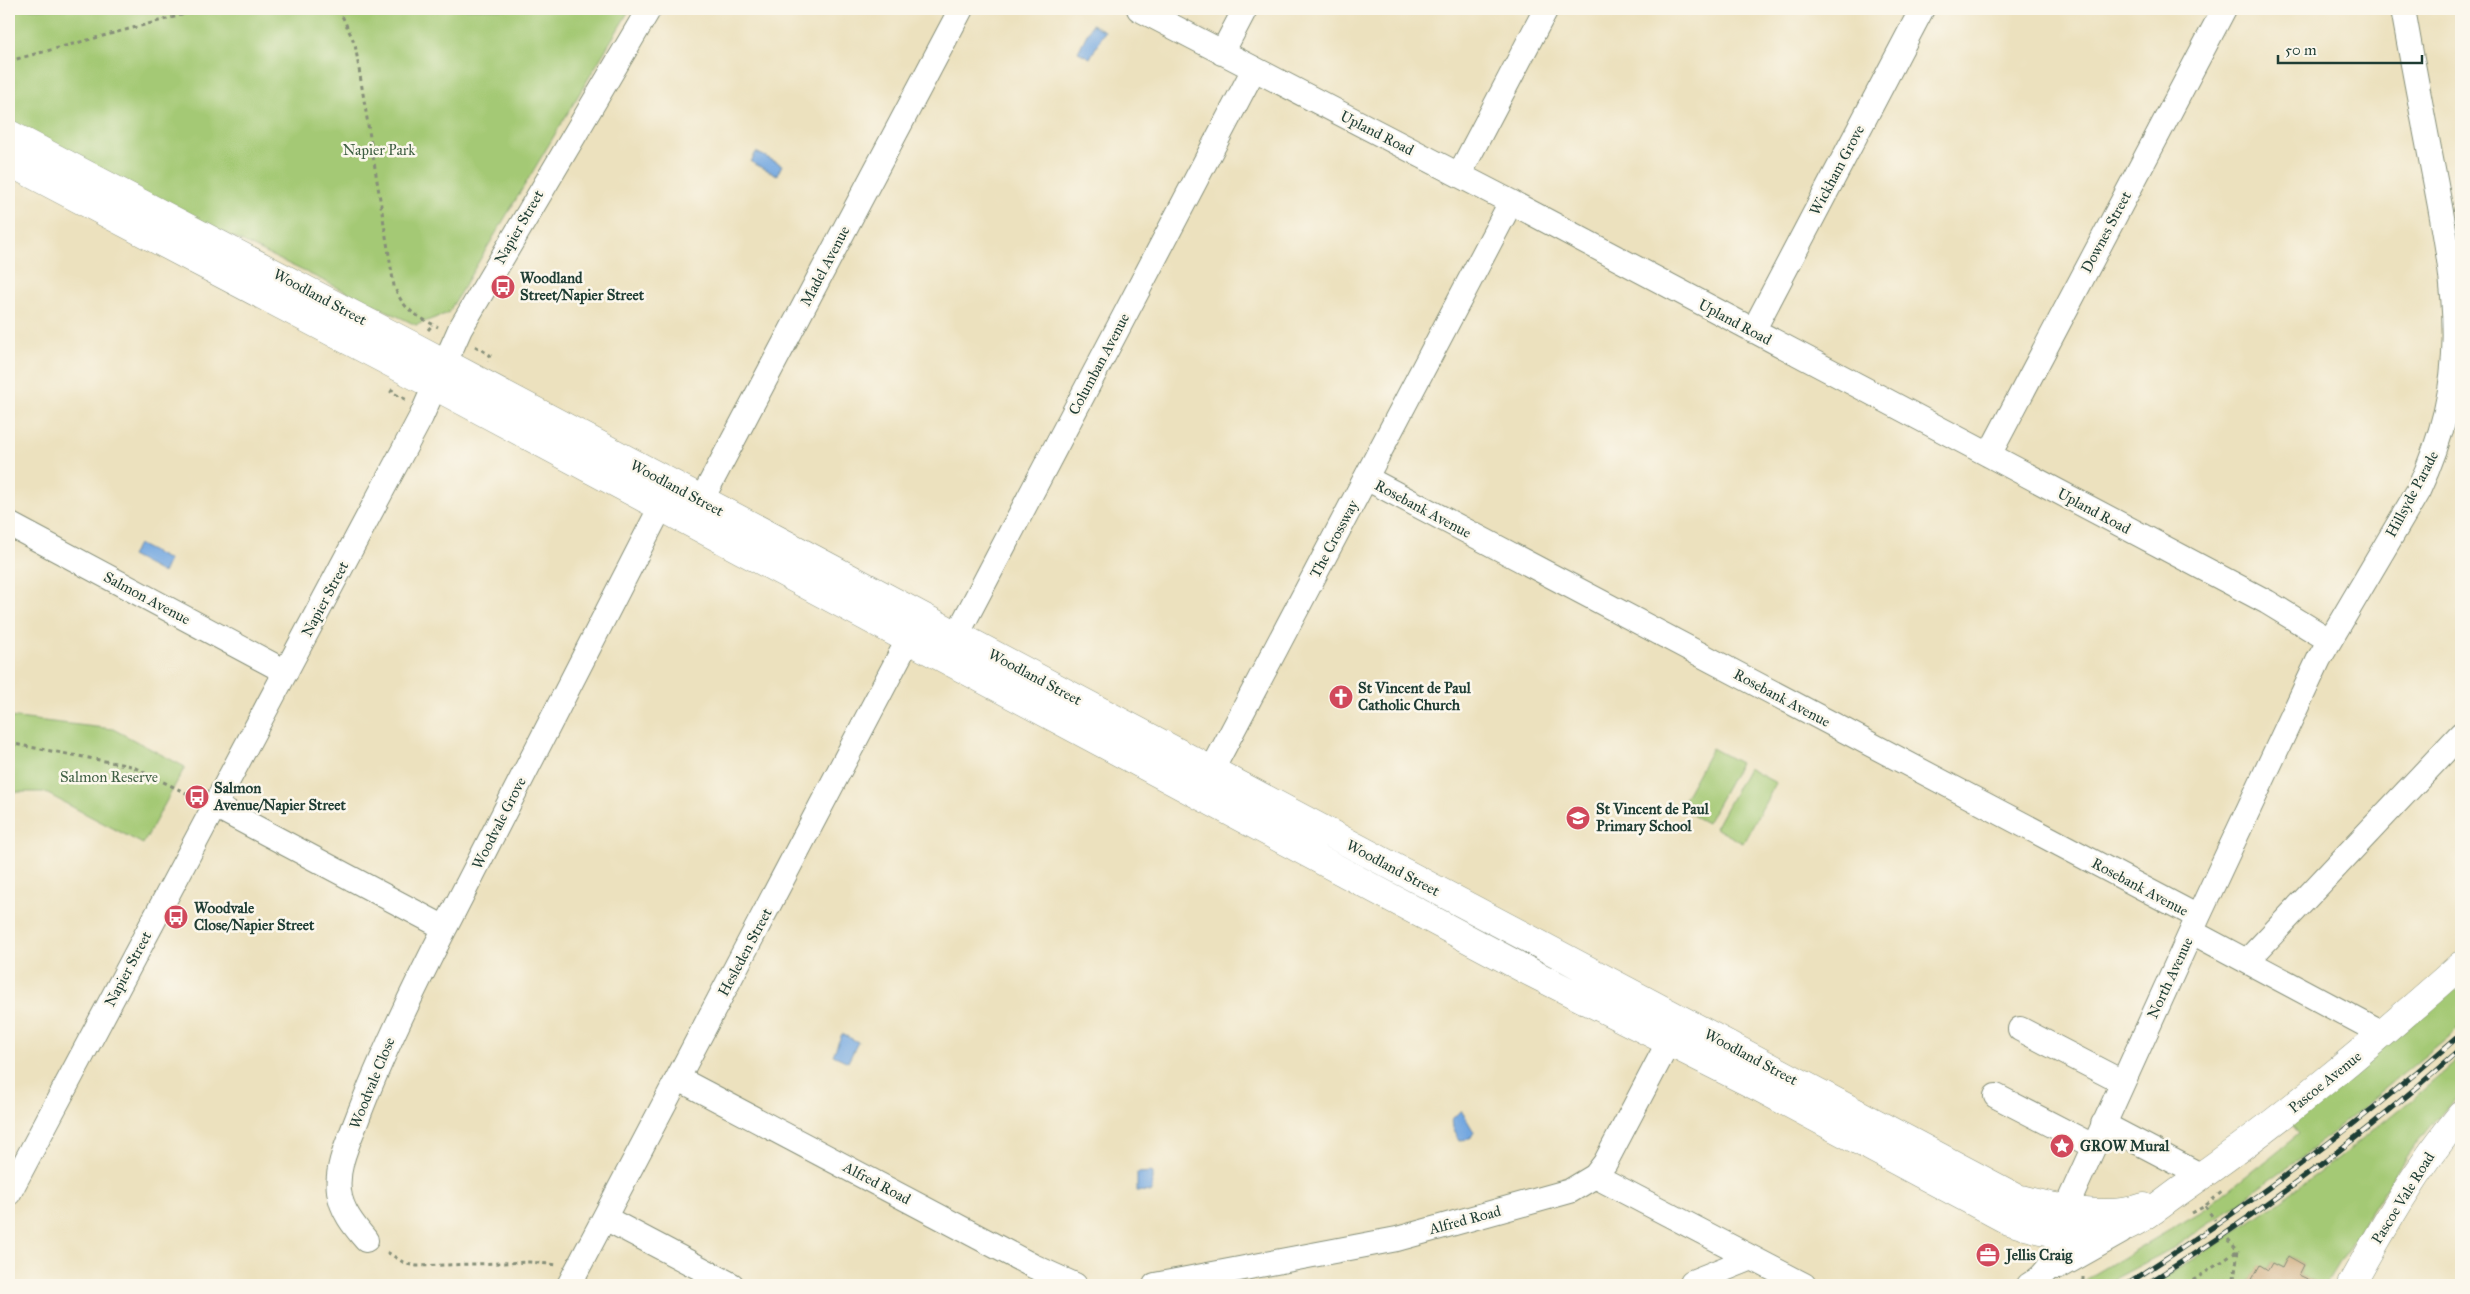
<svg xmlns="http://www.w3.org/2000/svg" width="2470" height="1294" viewBox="0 0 2470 1294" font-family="'IM FELL Great Primer',serif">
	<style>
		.green { fill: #a4c974; stroke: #628354 }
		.water { fill: #73a7e0; stroke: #49728a }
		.building { fill: #c9a271 }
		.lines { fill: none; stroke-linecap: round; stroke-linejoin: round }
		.minor-casing { stroke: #868f79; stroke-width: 26 }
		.major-casing { stroke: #868f79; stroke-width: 29 }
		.path { stroke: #868f79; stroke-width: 3; stroke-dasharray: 4 4; stroke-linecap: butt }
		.minor { stroke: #fff; stroke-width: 24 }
		.major { stroke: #fff; stroke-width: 28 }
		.rail-casing { stroke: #1f3d34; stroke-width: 5.5 }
		.rail { stroke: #fbf7ec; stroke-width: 4; stroke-dasharray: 11; stroke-linecap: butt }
		.labels { text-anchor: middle; stroke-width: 5; stroke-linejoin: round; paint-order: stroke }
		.street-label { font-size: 15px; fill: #1f3d34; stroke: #fbf7ec }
		.park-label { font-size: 15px; fill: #406044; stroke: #fbf7ec }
		.poi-label { font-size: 15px; font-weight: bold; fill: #1f3d34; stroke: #fbf7ec; text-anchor: start }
	</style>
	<rect width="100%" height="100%" fill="#fbf7ec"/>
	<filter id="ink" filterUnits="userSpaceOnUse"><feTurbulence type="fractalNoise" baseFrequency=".02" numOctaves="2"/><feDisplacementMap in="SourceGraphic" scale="10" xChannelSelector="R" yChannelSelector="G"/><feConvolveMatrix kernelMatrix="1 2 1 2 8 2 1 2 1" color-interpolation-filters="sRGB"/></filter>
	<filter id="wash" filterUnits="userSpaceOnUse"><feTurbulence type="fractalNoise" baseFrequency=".0096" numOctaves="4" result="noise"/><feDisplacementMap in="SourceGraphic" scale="20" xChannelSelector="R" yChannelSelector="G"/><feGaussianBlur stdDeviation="1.12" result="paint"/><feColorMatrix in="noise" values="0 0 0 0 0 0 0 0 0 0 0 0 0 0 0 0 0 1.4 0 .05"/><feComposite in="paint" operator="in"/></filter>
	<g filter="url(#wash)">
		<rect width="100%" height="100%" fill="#ece1be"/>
		<path class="green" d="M9,9H630L448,313L416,325L9,130Z
			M9,717L113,729L185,767L143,844L44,792H9Z
			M1712,748L1740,763L1707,823L1679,808Z
			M1748,768L1776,783L1743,843L1715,828Z
			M2461,978V1026L2301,1158L2219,1217L2173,1248L2103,1285H2081L2088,1278L2202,1211L2299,1134L2290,1123Z
			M2461,1057V1092C2405,1147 2367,1219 2326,1285H2320L2299,1275L2304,1265L2288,1256L2282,1268L2272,1263L2268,1270L2260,1266L2249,1285H2170L2168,1283L2153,1285C2262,1217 2365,1143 2461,1057Z"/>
		<path class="water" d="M1092,24L1105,31L1090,58L1078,52Z
			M756,152L782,165L777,175L751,162Z
			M138,544L169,560L163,573L131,556Z
			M842,1034L858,1042L848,1062L833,1055Z
			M1461,1110L1474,1132L1470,1139L1460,1140L1453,1128L1452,1119Z
			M1152,1172V1192L1137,1191V1173Z"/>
		<g id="blocks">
			<path class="building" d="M2288,1256L2304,1265L2299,1275L2320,1285H2249L2260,1265L2268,1270L2272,1263L2282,1268Z"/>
		</g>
	</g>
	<g filter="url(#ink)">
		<use href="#blocks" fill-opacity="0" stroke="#868f79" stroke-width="1"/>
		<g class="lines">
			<defs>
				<path id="minor" d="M1139,9L1511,202L2267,602L2329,640
					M1222,53L1245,9
					M1459,175L1546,9
					M1753,331L1922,9
					M1989,455L2224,9
					M1366,478L2198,917
					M693,516L961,9
					M9,524L286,672
					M948,652L1254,69
					M1203,787L1511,202
					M215,806L445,928L669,491
					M2192,932L2383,1034
					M2247,961L2461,734
					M2020,1029L2122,1082
					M679,1079L1033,1266L1075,1285
					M1996,1096L2093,1146
					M2103,1124L2202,1176
					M1595,1176L1804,1285
					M9,1193L421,417L460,329L649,9
					M2066,1208L2198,917L2319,659L2418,491C2470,378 2458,299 2435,180C2424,123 2413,66 2403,9
					M605,1218L732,1285
					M366,1240C354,1226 341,1210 339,1191C336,1167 348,1143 356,1122C381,1055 412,992 445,928
					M2049,1267H2059L2121,1232
					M1692,1282L1752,1258
					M569,1285L917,623
					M1155,1285L1397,1239L1570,1191L1595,1176L1605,1163L1677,1026
					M2029,1285C2050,1274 2055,1256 2062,1234"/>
				<path id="major" d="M9,134L411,345L2017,1198C2056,1208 2105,1221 2144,1207
					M9,162L435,386L1526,970L1760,1088L2009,1221C2042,1232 2079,1240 2113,1231C2141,1223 2161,1204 2184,1188C2282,1120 2372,1044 2461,965
					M2351,1285C2384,1226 2417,1167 2461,1115"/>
			</defs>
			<use href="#minor" class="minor-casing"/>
			<use href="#major" class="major-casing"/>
			<path class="path" d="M339,9L355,44L394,286C404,311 415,315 438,327
				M9,61L204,9
				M428,330L433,324
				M475,346L490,355L487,361
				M393,389L391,392L407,400
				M9,743L131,766L196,798
				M2205,1206L2215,1220
				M2192,1213L2205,1206L2223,1191
				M2228,1239L2238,1251L2233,1285
				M387,1252L406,1264L417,1266L530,1262L558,1265
				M2077,1285L2083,1282V1277
				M2186,1285L2238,1251"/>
			<use href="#minor" class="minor"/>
			<use href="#major" class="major"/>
			<defs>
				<path id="rail" d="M2125,1285C2243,1210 2356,1127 2461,1034
					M2145,1285C2257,1217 2363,1136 2461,1049"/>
			</defs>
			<use href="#rail" class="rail-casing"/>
			<use href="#rail" class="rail"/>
		</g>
	</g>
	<defs>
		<symbol id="bus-disc" viewBox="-11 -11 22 22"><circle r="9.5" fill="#d1495b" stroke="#fbf7ec"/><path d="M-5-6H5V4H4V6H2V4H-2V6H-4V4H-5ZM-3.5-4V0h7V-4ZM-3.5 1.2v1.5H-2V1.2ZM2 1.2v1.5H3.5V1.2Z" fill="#fff"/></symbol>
		<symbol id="church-disc" viewBox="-11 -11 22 22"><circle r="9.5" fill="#d1495b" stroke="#fbf7ec"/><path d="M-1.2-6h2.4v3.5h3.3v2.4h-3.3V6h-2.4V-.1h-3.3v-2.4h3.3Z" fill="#fff"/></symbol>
		<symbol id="school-disc" viewBox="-11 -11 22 22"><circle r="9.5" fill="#d1495b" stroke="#fbf7ec"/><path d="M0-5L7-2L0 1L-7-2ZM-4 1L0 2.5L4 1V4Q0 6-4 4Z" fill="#fff"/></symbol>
		<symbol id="sight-disc" viewBox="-11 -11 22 22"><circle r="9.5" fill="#d1495b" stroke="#fbf7ec"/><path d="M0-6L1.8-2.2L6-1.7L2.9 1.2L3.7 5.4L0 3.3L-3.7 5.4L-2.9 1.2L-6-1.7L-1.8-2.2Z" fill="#fff"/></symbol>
		<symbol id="office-disc" viewBox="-11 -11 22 22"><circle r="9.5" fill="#d1495b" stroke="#fbf7ec"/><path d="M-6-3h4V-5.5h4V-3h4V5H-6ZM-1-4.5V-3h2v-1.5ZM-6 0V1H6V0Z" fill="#fff"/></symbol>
	</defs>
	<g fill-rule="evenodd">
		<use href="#bus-disc" x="489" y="273" width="28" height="28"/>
		<use href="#church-disc" x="1327" y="683" width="28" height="28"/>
		<use href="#bus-disc" x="183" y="783" width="28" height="28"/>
		<use href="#school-disc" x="1564" y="804" width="28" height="28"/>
		<use href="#bus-disc" x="162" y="903" width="28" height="28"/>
		<use href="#sight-disc" x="2048" y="1132" width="28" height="28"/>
		<use href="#office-disc" x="1974" y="1241" width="28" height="28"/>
	</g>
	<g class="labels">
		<g class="street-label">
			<text transform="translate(1377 133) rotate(27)" y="5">Upland Road</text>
			<text transform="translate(1837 170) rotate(-62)" y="5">Wickham Grove</text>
			<text transform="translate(519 227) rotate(-60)" y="5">Napier Street</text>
			<text transform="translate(2106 232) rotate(-62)" y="5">Downes Street</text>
			<text transform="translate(825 266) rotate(-62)" y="5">Madel Avenue</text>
			<text transform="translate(320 297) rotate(28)" y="5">Woodland Street</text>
			<text transform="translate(1735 322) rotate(28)" y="5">Upland Road</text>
			<text transform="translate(1099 364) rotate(-62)" y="5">Columban Avenue</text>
			<text transform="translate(677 488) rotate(28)" y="5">Woodland Street</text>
			<text transform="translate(2412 494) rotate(-62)" y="5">Hillsyde Parade</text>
			<text transform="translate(1423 509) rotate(28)" y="5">Rosebank Avenue</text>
			<text transform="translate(2094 511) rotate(28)" y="5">Upland Road</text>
			<text transform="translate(1334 539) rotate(-62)" y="5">The Crossway</text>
			<text transform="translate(147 598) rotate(28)" y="5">Salmon Avenue</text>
			<text transform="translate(325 599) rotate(-62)" y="5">Napier Street</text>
			<text transform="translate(1035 677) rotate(28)" y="5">Woodland Street</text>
			<text transform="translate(1782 698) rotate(28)" y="5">Rosebank Avenue</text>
			<text transform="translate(499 823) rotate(-63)" y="5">Woodvale Grove</text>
			<text transform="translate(1393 868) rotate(28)" y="5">Woodland Street</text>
			<text transform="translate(2140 887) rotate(28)" y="5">Rosebank Avenue</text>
			<text transform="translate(745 952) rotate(-62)" y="5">Hesleden Street</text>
			<text transform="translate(128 969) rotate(-62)" y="5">Napier Street</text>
			<text transform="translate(2170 978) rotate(-65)" y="5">North Avenue</text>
			<text transform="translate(1751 1057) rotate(28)" y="5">Woodland Street</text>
			<text transform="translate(2325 1082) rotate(-39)" y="5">Pascoe Avenue</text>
			<text transform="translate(372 1083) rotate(-68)" y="5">Woodvale Close</text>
			<text transform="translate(877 1183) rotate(28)" y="5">Alfred Road</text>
			<text transform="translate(2403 1198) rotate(-58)" y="5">Pascoe Vale Road</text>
			<text transform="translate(1465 1220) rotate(-15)" y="5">Alfred Road</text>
		</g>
		<g class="park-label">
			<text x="379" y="155">Napier Park</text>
			<text x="109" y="782">Salmon Reserve</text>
		</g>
		<g class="poi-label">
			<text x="520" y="283">Woodland<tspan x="520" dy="17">Street/Napier Street</tspan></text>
			<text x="1358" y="693">St Vincent de Paul<tspan x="1358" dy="17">Catholic Church</tspan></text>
			<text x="214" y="793">Salmon<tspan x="214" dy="17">Avenue/Napier Street</tspan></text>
			<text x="1596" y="814">St Vincent de Paul<tspan x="1596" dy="17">Primary School</tspan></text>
			<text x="194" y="913">Woodvale<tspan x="194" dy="17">Close/Napier Street</tspan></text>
			<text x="2080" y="1151">GROW Mural</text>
			<text x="2006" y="1260">Jellis Craig</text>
		</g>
	</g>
	<rect width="2470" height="1294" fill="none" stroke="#fbf7ec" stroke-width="30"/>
	<path d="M2278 55v8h144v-8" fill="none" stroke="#1f3d34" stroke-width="2.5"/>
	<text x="2285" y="55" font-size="15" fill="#1f3d34" stroke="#fbf7ec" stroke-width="4" paint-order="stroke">50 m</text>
</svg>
